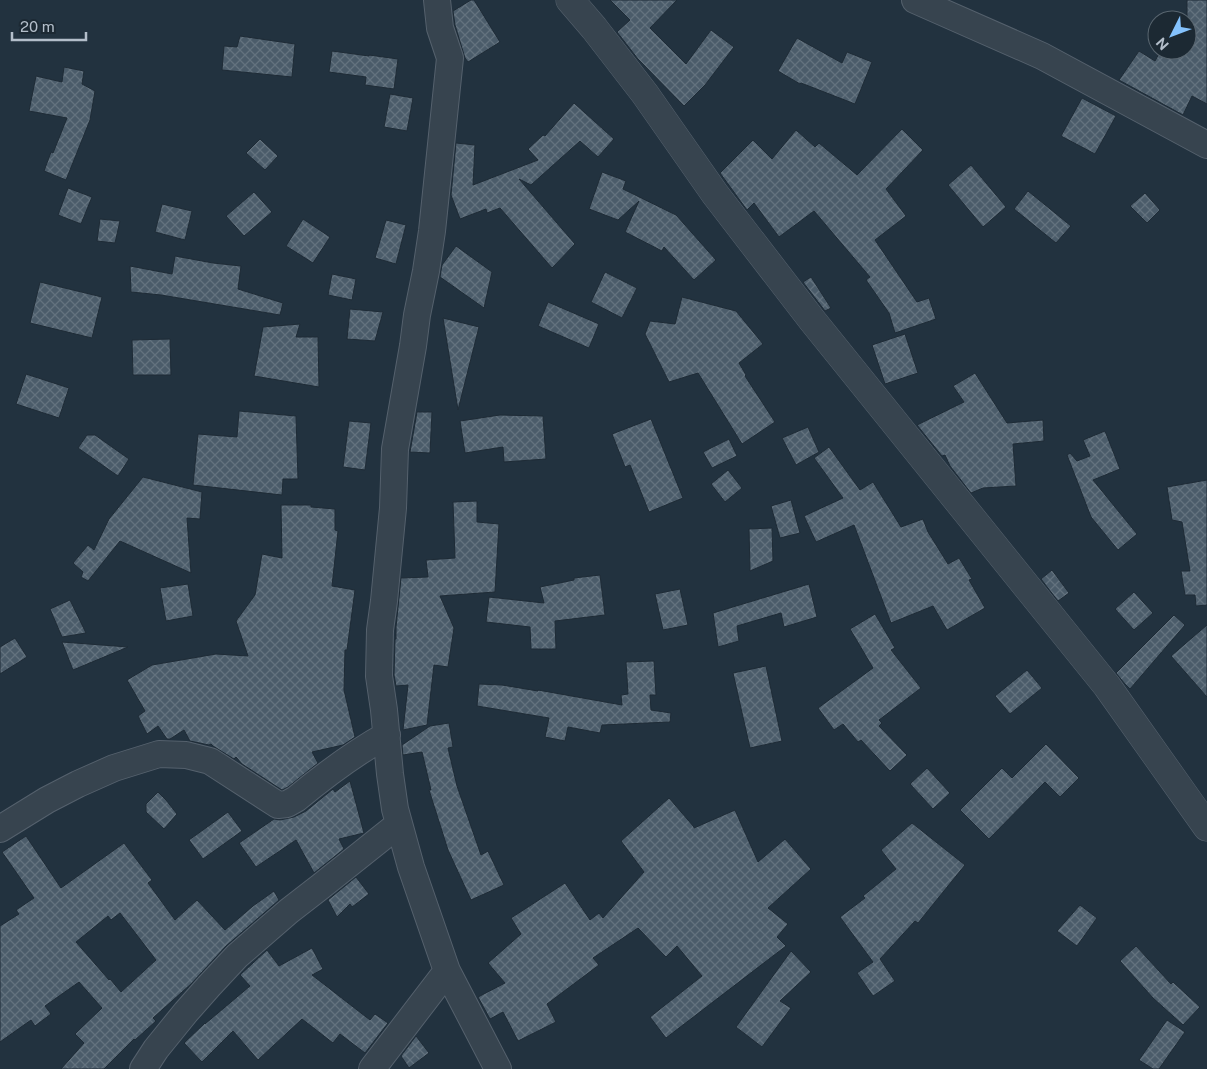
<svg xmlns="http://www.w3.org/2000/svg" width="1207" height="1069" viewBox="0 0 1207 1069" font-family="'Public Sans',sans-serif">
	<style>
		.building { fill: url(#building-cross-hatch); stroke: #1e2b36; fill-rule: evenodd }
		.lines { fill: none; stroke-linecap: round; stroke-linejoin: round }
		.minor-casing { stroke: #55616d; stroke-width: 28 }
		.tertiary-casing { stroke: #55616d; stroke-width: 29 }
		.minor { stroke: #37444f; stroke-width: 26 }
		.tertiary { stroke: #37444f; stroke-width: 28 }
	</style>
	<defs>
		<pattern id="building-cross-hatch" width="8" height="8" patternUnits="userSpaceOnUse" patternTransform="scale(1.25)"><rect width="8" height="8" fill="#4b5c6a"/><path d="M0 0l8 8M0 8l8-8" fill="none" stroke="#63727e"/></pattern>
	</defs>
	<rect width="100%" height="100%" fill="#22323f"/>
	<path class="building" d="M471,0H474L500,42L468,62L465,58L455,25L453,11Z
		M610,0H677L650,28L686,64L711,30L734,47L705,85L684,106L638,59L617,32L630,20Z
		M1187,0H1207V104L1192,96L1183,115L1119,80L1139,51L1155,61L1161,50H1187Z
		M240,36L295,44L292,77L222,70L224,46L237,47Z
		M797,38L842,63L847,52L872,62L855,104L801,83L800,84L778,71Z
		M332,51L369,56V55L398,59L394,89L365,85L366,77L329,72Z
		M64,67L84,71L82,84L95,91L90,120L66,180L44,171L51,152L53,153L67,118L29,111L36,76L62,82Z
		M390,94L413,98L407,131L384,127Z
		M1082,98L1116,116L1095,154L1061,136Z
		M574,103L614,139L598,157L580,141L531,185L519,179L575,244L552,268L500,208L487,213L486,209L460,219L451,195L456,143L475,145L473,185L538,160L528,149L543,135L545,136Z
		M902,129L923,150L886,189L906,216L875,240L917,302L929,298L936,319L895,333L889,313L866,280L870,277L814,211L779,237L754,203L747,210L720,173L753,140L772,159L796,130L815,147L819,143L857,175Z
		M260,139L278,156L265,170L246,153Z
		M971,165L1006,207L983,227L948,185Z
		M602,172L626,181L623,189L676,215L716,260L694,280L664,247L662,251L625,232L639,201L618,220L589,209Z
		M68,188L92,197L81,224L58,215Z
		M1028,191L1071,226L1056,243L1014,209Z
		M254,192L272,212L244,236L226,216Z
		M1145,193L1160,210L1147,223L1130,206Z
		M162,204L192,211L185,240L155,232Z
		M100,219L120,221L115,243L97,241Z
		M303,219L330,237L313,263L286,246Z
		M386,220L406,225L396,264L375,258Z
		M456,246L492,272L484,308L440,277L442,265Z
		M175,256L213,263L241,266L238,289L283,303L280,315L161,295L131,292L130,266L172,274Z
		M605,272L637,288L622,318L591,302Z
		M332,274L356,279L352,300L328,295Z
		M811,277L831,308L825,311L803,282Z
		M40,282L102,297L92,338L30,323Z
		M682,297L736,311L763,344L739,363L746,375L745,376L775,422L742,444L698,373L669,382L645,334L650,321L675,324Z
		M548,302L599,324L589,348L538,326Z
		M350,309L383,312L375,341L347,339Z
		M443,318L479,327L458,410Z
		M300,324L296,337H318L319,387L254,376L263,327Z
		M905,334L918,373L885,384L872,345Z
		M170,339L171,375H133L132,340Z
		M975,373L1007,423L1043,420L1044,441L1013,444L1016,486L983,488L971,493L950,466L945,455L942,456L917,425L964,402L953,386Z
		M26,374L69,388L59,418L16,404Z
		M239,411L296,416L298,479H283L282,495L193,485L198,434L237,437Z
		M417,412H432L430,453L410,452Z
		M500,415L543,416L546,459L504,462L503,447L465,453L460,421Z
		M651,419L683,498L649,512L630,465L625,467L612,434Z
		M349,421L371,423L365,470L343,467Z
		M808,427L819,452L796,465L782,438Z
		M1105,431L1120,469L1093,480L1137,534L1118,550L1091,517L1067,455L1070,453L1077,461L1090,456L1083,440Z
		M87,435H95L129,459L118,476L78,448Z
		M729,439L737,456L712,468L703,452Z
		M829,447L860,490L873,482L901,527L923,519L928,532L948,564L959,558L972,579L969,580L985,608L947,630L933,606L891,623L854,525L816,542L804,516L843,498L814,458Z
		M728,470L742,488L725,502L711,484Z
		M143,477L202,492L200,519L187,518L191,573L120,541L88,581L81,577L83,572L73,563L88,545L94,550L109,519Z
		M1207,480V605L1196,606L1195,595H1185L1181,571H1190L1182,522L1172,520L1167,487Z
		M791,500L800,533L780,538L771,506Z
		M477,501V522L499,524L495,592L440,596L454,628L448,667L434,665L427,725L403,730L408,685L396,686L394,675L395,639H396V627L401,578L428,577L426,560L455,558L453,502Z
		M281,505H311V507L335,509V530L338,531L332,586L355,590L347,650H345L344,690L355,737L343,745L312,752L318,763L288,787L282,790L242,764L236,757L234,759L213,746L211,744L209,745L190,741L184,730L170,739H167L158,726L147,734L138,716L145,711L127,680L152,665L216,654L248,656L236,621L255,595L262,554L282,558Z
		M772,528L773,561L750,571L749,529Z
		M1052,570L1069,593L1058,601L1041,579Z
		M600,575L605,615L555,621L556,649H531L530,627L486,622L489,597L544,603L540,587L574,580V578Z
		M188,584L193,616L166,621L160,588Z
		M809,584L817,617L784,627L781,613L737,626L739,641L718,647L713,613Z
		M680,589L688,625L663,630L655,594Z
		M1134,592L1153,613L1134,630L1115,609Z
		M70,600L86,633L62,637L50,609Z
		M875,614L895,648L891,650L921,688L879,720L882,723L879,726L907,755L890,771L861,740L858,742L843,724L834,730L818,708L873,668L850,629Z
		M1174,615L1185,625L1130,689L1125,684L1116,673Z
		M1207,625V697L1171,656Z
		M15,638L27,657L0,674V647Z
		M62,642L128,647L73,670Z
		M654,661L656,695H650L651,710L671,713L670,722L602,725L600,733L568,727L565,741L545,737L549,718L477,706L479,684L502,685L538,691V690L622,705L621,695L628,694L626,662Z
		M766,666L782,741L750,748L733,673Z
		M1027,670L1042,688L1010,714L995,696Z
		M449,723L453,747L448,748L457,786L481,855L488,851L504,885L471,900L448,850L429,790H431L422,752L403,755L402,745L430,726Z
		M1046,744L1079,778L1060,797L1045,782L989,839L960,810L1002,768L1012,778Z
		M927,768L950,793L933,809L910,784Z
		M350,781L364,833L339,839L344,849L314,873L296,840L256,867L239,843L274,819L280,820L294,817L306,811L333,789L335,792Z
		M158,792L166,800L177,814L164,829L146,812V804Z
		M669,798L694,827V828L735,810L758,862L785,839L811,869L768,908L788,924L777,937L786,946L666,1038L650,1017L702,976L677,946L666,957L638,928L593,958L599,965L547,1004L556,1022L518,1041L503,1012L490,1019L478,997L505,983L488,963L521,934L511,918L565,883L590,920L599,913L603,918L644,872L621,841Z
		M228,812L242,831L203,859L189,840Z
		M912,823L965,865L918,923L915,921L880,959L895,981L873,996L857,973L873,962L840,917L865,898L863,896L896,869L881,850Z
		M26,836L61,888L124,843L152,880L148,883L175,920L197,900L225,930L253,906L274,891L279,900L226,946L191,984L153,1018L156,1021L135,1040L134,1039L104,1069H61L84,1043L75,1034L102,1008L79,982L45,1006L51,1014L35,1026L31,1020L0,1042V926L19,914L16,910L34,898L2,852ZM120,913L156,960L121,992L110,979L109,980L76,942L108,916L111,920Z
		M356,877L369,894L352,907L350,904L337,917L328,900Z
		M1080,905L1097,918L1077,946L1057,931Z
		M1136,946L1171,984L1173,982L1200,1007L1183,1025L1153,998L1120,961Z
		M312,948L323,969L312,975L370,1020L375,1014L388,1023L365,1053L340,1034L333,1043L302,1019L258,1060L233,1031L202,1062L184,1043L205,1023V1024L250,986L240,975L267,950L279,966Z
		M791,951L811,972L780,1001L791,1008L762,1047L736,1027Z
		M1167,1020L1185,1032L1159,1069H1153L1139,1060Z
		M416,1036L429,1053L409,1068L401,1056Z"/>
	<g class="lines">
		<defs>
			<path id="minor" d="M437,0L440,28L450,58L432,231L426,271L417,315L413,346L395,449L393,508L384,601L380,630L379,676L384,710L390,774L395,809L411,867L447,971L498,1069
				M915,0L1042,56L1207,145
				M0,829L47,800L78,784L114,768L159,754L186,755L210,761L278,805L287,804L296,799C325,775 354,753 387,735
				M143,1069L156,1049L186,1012L209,986L237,956L289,911L320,887L399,824
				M372,1069L447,971"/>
			<path id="tertiary" d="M570,0L594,28L645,94L715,194L812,320L1107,686L1207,827"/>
		</defs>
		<use href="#minor" class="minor-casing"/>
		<use href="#tertiary" class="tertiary-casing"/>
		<use href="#minor" class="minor"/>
		<use href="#tertiary" class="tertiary"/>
	</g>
	<g transform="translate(1172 35) rotate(228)"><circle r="24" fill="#1c2933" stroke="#58656f"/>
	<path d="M0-4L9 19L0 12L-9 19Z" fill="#84c2fd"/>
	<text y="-8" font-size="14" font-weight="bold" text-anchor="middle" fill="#b3beca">N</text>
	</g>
	<path d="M12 32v8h74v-8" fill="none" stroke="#b3beca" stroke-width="2.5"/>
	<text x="20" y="32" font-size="15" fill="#b3beca" stroke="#1c2933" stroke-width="4" paint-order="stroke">20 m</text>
</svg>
